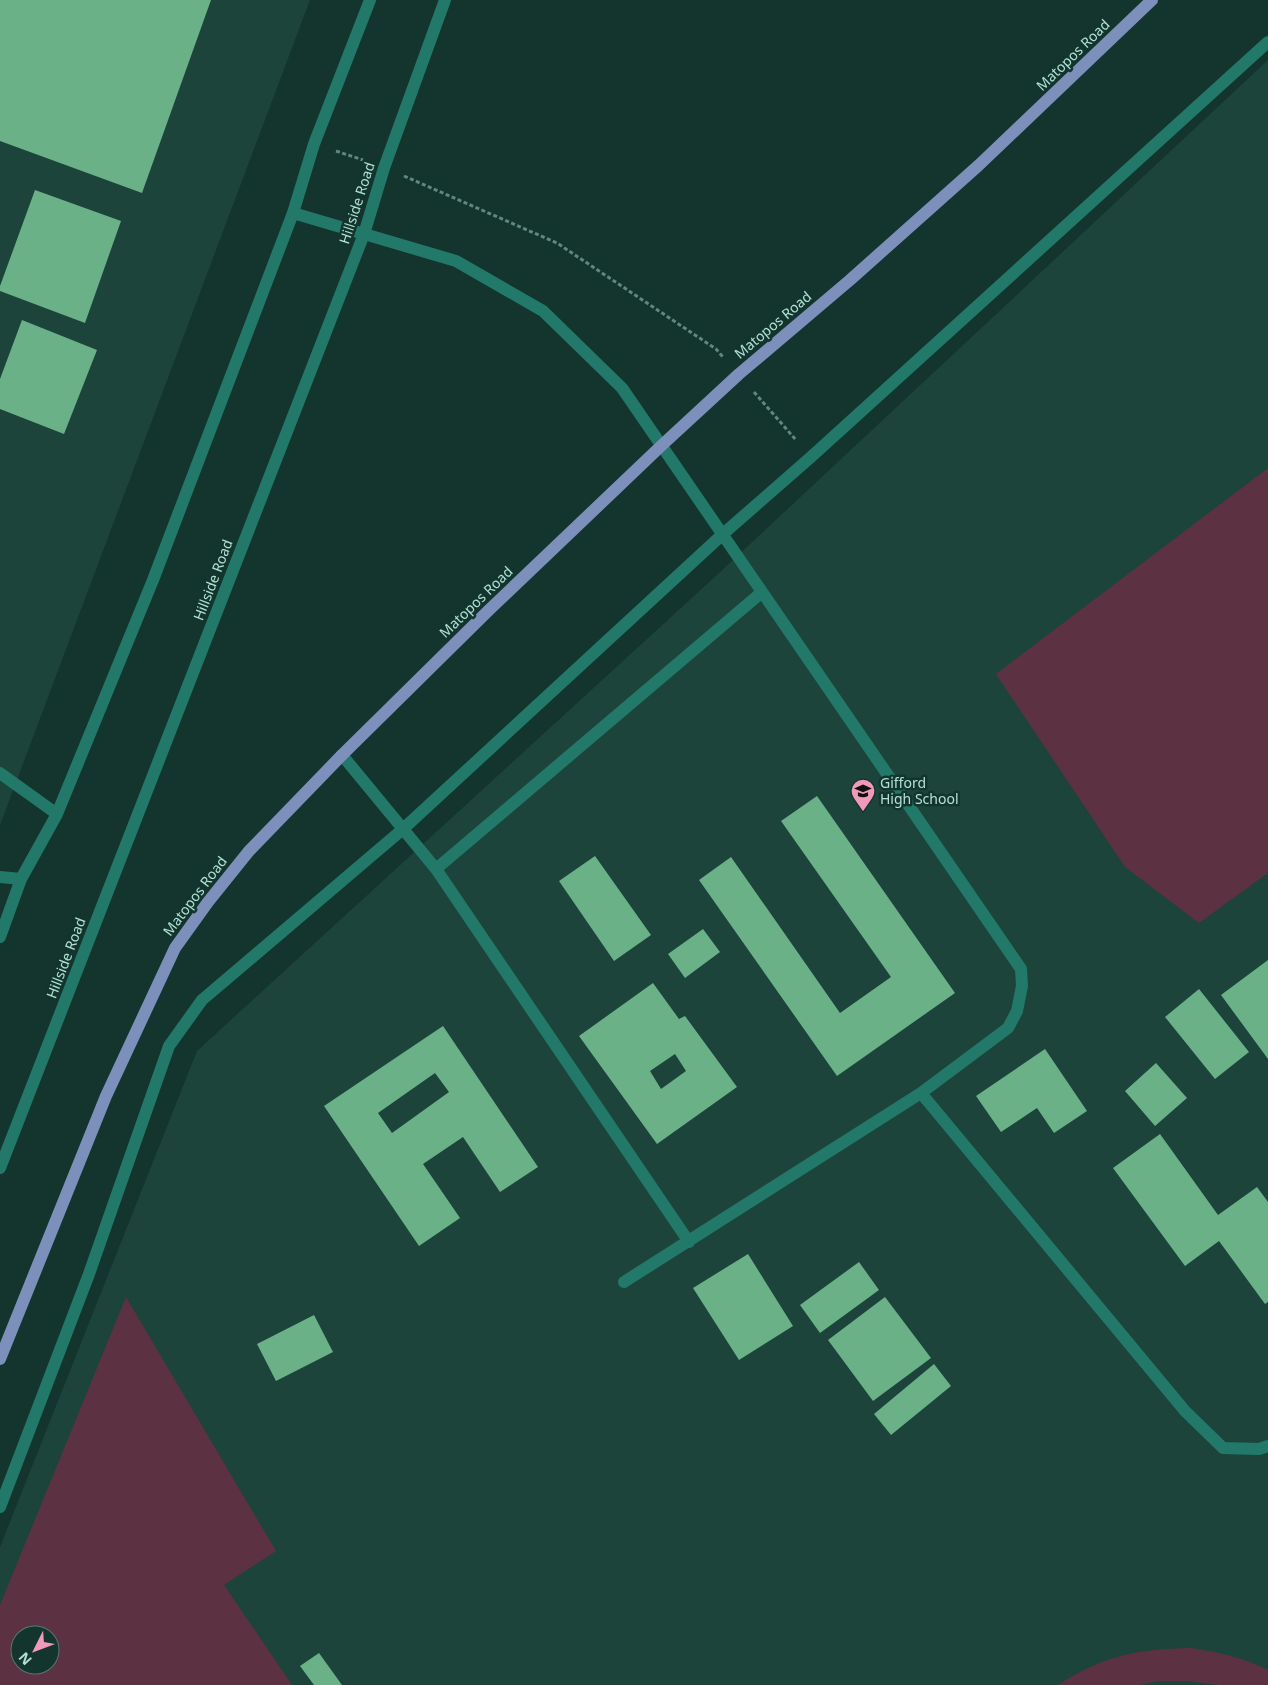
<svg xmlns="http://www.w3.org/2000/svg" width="1268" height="1685" viewBox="0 0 1268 1685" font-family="'Noto Sans',sans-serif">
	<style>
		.built { fill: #1c443b; fill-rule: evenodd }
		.green { fill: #5c3141; fill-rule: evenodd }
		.building { fill: #6ab188; fill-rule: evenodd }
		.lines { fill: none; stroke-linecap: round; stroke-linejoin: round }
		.path { stroke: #5f897f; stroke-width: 3; stroke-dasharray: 4 2.5; stroke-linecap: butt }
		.minor { stroke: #227969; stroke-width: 12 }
		.major { stroke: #7d90bc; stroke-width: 12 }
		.labels { text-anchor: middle; stroke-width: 5; stroke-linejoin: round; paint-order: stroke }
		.street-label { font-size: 14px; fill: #b0e1d4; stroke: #13352e }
		.poi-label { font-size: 14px; fill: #b0e1d4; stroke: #13352e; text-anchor: start }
	</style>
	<rect width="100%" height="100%" fill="#13352e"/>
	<path class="built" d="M0,0H310L0,825Z
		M1268,60V1685H0V1547L197,1051L718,574ZM20,1635H50V1665H20Z"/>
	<path class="green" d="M1268,468V873L1199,923L1125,867L996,674Z
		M126,1297L276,1551L224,1585L292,1685H0V1605ZM20,1635H50V1665H20Z
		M1190,1648C1217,1652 1243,1657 1268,1670V1685H1218L1188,1681H1159L1140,1685H1058C1102,1656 1138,1649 1190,1648Z"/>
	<path class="building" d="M0,0H211L142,193L0,141Z
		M35,190L121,221L85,323L0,291V286Z
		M22,320L97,350L64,434L0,409V379Z
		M817,796L955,993L837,1076L699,880L731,857L840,1013L891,977L781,821Z
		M595,856L651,935L614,961L559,881Z
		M703,929L720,952L685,978L668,954Z
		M1268,960V1059L1221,995Z
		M653,983L679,1019L685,1016L737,1087L657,1144L579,1036ZM675,1054L686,1071L661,1089L650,1071Z
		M1199,989L1249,1052L1215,1079L1165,1017Z
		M443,1026L538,1167L500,1192L463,1137L423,1164L460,1218L419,1246L324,1106ZM435,1073L449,1092L392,1133L378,1113Z
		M1045,1049L1087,1111L1054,1133L1037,1108L1001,1132L976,1096Z
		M1156,1063L1187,1098L1155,1126L1125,1091Z
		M1160,1134L1218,1215L1257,1187L1268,1202V1302L1265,1304L1219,1241L1185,1266L1113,1168Z
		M748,1254L793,1326L739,1360L693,1288Z
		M859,1262L879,1290L820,1333L800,1305Z
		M885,1297L931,1358L873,1401L828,1340Z
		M314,1315L333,1352L276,1381L257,1344Z
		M934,1364L951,1386L891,1435L874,1414Z
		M319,1653L342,1685H314L300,1666Z"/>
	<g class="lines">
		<path class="path" d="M336,151L363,160
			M404,176L557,243L716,349L723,357
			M754,392L796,440"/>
		<path class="minor" d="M293,213L456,261L543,311L622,388L1021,969L1022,986L1017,1011L1008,1028L921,1093L624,1282
			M342,755L436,869L689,1242
			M0,773L57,814
			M436,869L762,592
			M0,877L21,879
			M0,937L21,879L57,814L153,580L293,213L314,144L370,0
			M921,1093L1185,1411L1223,1448L1259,1449L1268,1446
			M0,1168L364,234L384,168L445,0
			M0,1507L89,1274L169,1046L202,1000L403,829L723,534L811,457L1268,42"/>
		<path class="major" d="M0,1359L106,1096L175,948L208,902L249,851L342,755L489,610L661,446L739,374L850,280L979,165L1152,0"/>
	</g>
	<defs>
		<symbol id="school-pin" viewBox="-11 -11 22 30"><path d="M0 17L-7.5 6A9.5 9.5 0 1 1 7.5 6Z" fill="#ef9ab8" stroke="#13352e"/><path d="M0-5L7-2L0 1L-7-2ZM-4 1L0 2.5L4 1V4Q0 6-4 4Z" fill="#111"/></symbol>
	</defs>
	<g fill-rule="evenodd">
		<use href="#school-pin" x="849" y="777" width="28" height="38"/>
	</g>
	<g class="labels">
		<g class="street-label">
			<text transform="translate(1073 55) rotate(-44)" y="5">Matopos Road</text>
			<text transform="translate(357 203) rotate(-72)" y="5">Hillside Road</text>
			<text transform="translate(773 325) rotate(-40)" y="5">Matopos Road</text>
			<text transform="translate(213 580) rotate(-69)" y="5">Hillside Road</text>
			<text transform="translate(476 602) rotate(-44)" y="5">Matopos Road</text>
			<text transform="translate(195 896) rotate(-53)" y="5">Matopos Road</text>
			<text transform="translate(66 958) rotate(-69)" y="5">Hillside Road</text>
		</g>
		<g class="poi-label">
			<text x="880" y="788">Gifford<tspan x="880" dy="16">High School</tspan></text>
		</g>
	</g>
	<g transform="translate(35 1650) rotate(228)"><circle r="24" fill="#13352e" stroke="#527a70"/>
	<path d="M0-4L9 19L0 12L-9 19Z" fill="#ef9ab8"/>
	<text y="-8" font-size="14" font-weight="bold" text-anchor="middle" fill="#b0e1d4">N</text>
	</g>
</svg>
